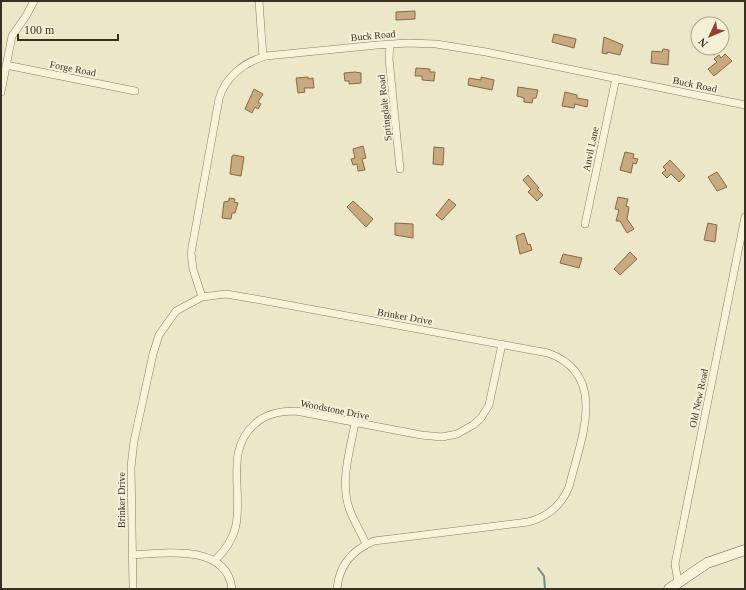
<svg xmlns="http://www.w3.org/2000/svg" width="746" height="590" viewBox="0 0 746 590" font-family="Georgia,serif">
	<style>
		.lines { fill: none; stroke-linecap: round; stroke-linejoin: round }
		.stream { stroke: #6f8f8c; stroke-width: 2 }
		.building { fill: #c8a980; stroke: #856945 }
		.street-casing { stroke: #887b5e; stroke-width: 8 }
		.secondary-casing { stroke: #695c41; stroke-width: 11 }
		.street { stroke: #f7f3db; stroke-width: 7 }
		.secondary { stroke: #f7f3db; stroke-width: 10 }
		.labels { text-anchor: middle; stroke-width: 4; stroke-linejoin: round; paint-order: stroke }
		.street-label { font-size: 10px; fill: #393021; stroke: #f4f0d7 }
	</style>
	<rect width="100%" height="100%" fill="#ece7c8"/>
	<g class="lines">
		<path class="stream" d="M538,568L544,576L545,589"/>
	</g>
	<path class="building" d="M415,11V19L396,20V12Z
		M554,34L576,39L574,48L552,42Z
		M604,37L623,45L620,55L607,52V54L602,53Z
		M663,49L669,50L668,65L651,63L652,51L662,52Z
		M725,54L732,61L714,76L708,69L717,62L714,59L719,55L721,58Z
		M416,68L430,69V72H435L434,81L422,80V76H415Z
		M355,72L361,73V83L349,84V81H345L344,73Z
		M308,77V79L313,78L314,88H304L305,92L298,93L296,78Z
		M481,77L494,80L492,90L468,85L469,78L481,80Z
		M518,87L538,90L536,98H533L532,103L524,102V98L517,96Z
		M254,89L263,94L258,102L261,104L258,109L255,107L252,113L245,109Z
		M565,92L577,95V98L588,100L587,107L575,104L574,108L562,106Z
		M363,146L366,158L362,159L365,170L358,171L357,164L353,165L351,159L355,158L353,149Z
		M434,147L444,148L443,165L433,164Z
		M625,152L634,154L633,158L638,159L636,164L633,163L631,173L620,170Z
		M234,155L244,157L241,176L230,174L232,156Z
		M670,160L685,176L679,182L671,174L667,178L662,173L666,170L663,167Z
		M717,172L727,187L717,191L708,177Z
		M528,175L539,188L537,189L543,195L537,201L528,192L531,189L523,180Z
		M618,197L628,199L626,206L629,207L627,219L634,229L627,233L620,221H616L619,210L615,209Z
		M229,198L235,199L234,202L238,203L235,213H232L231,219L222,218L224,202L229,201Z
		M449,199L456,205L442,220L436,215Z
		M353,201L373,219L366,227L347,207Z
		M395,223L413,224V238L395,235Z
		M708,223L717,225L715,242L704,240Z
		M524,233L528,245L530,244L532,250L520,254L516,236Z
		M630,252L637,259L620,275L614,269Z
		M563,254L582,258L579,268L560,263Z"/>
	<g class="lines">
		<defs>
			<path id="street" d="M259,1L263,57
				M390,44L389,59L400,169
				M6,65L135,91
				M1,92L12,36L26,16L34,1
				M585,224L616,78
				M202,297L193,269L191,253L219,99C225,77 244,62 266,56L377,45L408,43L436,44L486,52L745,105
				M355,423C350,451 340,480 349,508C353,520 361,532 366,544
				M132,555C163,553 227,543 232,589
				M214,561C225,551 233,540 236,525C243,491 224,449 256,423C267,413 281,411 296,411L421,435L442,437L457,434L473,425L481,418L489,405L502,344
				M678,582L675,564L745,217
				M133,589L131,467L134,441L153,354L159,335L176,311L202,297L226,294L261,300L548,353C610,375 580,441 569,487C561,506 548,517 528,522L374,541C352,550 339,565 337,589"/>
			<path id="secondary" d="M669,589L707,563L745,550"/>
		</defs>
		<use href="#street" class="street-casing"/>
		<use href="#secondary" class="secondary-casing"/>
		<use href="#street" class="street"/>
		<use href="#secondary" class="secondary"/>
	</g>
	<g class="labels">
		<g class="street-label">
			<text transform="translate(373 35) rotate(-5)" y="4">Buck Road</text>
			<text transform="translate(73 68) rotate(11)" y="4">Forge Road</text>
			<text transform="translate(695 84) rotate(12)" y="4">Buck Road</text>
			<text transform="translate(384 108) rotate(-96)" y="4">Springdale Road</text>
			<text transform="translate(590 149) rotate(-78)" y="4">Anvil Lane</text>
			<text transform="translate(405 316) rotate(10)" y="4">Brinker Drive</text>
			<text transform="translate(698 398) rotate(-78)" y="4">Old New Road</text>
			<text transform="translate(335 409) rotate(11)" y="4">Woodstone Drive</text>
			<text transform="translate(121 500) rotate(-90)" y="4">Brinker Drive</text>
		</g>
	</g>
	<rect width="746" height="590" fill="none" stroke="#393021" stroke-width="4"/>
	<g transform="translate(710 36) rotate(226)"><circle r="19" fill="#f4f0d7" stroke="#a9a38e"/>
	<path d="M0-3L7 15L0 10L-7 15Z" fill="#934031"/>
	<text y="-6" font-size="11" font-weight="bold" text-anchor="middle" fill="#393021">N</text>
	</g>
	<path d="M18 34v6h100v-6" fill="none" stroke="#393021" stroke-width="2"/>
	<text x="24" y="34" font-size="12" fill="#393021" stroke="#f4f0d7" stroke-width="3" paint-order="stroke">100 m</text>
</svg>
